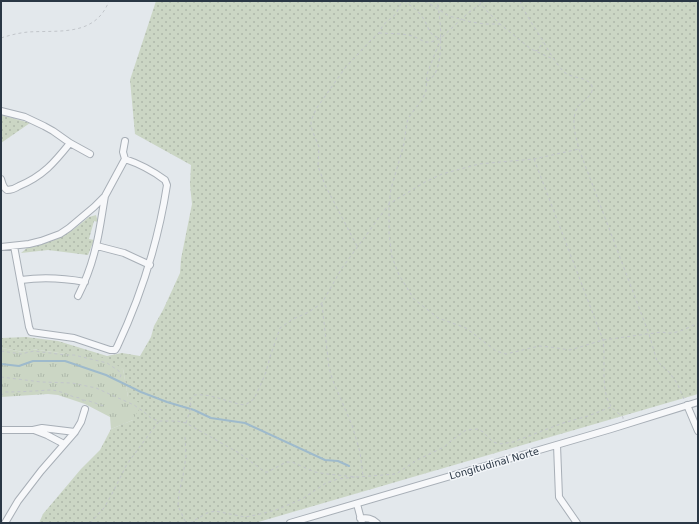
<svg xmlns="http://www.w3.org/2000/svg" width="699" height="524" viewBox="0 0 699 524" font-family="'DejaVu Sans',sans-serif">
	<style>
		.grass { fill: url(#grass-dots) }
		.park { fill: url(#park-tufts) }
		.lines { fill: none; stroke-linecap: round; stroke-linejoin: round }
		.stream { stroke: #9ebacc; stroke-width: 2 }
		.minor-casing { stroke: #a8afb7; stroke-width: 8 }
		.path { stroke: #c2c6cb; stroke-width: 1; stroke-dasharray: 3 3; stroke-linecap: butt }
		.minor { stroke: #f7f8fa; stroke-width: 6 }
		.labels { text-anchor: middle; stroke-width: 3; stroke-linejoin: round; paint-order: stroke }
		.street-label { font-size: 10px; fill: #2a3745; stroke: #f3f6f9 }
	</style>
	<defs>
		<pattern id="grass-dots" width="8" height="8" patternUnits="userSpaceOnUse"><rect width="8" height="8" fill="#cbd6c4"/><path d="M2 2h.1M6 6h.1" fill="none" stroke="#aeb8aa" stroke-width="1.8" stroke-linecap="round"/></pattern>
		<pattern id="park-tufts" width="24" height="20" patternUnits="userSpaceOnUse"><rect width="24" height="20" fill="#cbd6c4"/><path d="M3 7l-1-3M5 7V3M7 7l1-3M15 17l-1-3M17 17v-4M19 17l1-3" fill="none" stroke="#aeb8aa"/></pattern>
	</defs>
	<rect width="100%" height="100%" fill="#e3e8ec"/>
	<path class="grass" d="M156,1H698V394L255,523H39L43,514L81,469L100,450L111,429L133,420L128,397L123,369L66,354L33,349L23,352L2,348V338L26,337L58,341L107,356L122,353L140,356L151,337L154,326L163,310L180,273L181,259L192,204L190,185L191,165L135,134L130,80Z
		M1,115L30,123L1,143Z
		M96,215L98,222L94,221L89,239L94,240L88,255L48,250L21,253L28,247L38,245L57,239L74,229L89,217Z"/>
	<path class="park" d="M1,331L2,338V348L23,352L32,349L66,354L74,350L107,359L123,369L128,397L142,404L133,420L111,429L110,417L85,404L58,395L48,394L1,397Z"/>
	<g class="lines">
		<path class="stream" d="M1,364L19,366L33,361H65L106,375L141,392L167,402L194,410L211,418L245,423L325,460L338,461L349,466"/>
		<defs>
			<path id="minor" d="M1,111L25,117L44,126L53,131L70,143L90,154
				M1,179C2,182 3,188 7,190C11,190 16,188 19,186C43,176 54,163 70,143
				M14,246L29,327L31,332L74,338L110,350H115L117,347C142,294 158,243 167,185L165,180C153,171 140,164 125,159
				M97,246L124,253L150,265
				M1,247L29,244L41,241L60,234L69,228L94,207L105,196L125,159L123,152L125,141
				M21,280C42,277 63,278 85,282
				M78,296C86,280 92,264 96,246C100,230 102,213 105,196
				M687,405L698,431
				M1,430H33L42,428L75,432
				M34,430L47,435L64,444
				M557,445L559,497L577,523
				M357,504L362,523
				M360,518C367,518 372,518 377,523
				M5,523L18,501L41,471L75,432L81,422L85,409
				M290,523L611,429L698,402"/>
		</defs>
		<use href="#minor" class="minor-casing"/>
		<path class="path" d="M404,1C411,6 419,11 423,18C429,26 428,37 441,38L427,74L426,91L423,98L409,117L407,122L404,144L391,189L389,204V234L392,257L399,275L414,299L438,318L466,328L496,351L506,354L539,346L550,347L570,350L603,340L662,332C674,336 687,328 698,323
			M425,1L438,9L449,16L471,22L485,24H500
			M479,1L486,10L500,24L531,49L553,59
			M520,1C525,14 534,26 541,38C548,49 554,61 563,71C570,79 588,76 592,86C595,96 579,102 576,110C571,124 576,136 579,149L649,334L657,361L669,372L677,383L684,399
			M379,33L402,34L413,36L425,42H431L441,38L468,13L485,1
			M1,38C10,35 19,33 28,32C59,30 95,37 109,1
			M535,51L538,50L543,42
			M427,81C430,80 432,78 434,75C444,61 441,18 437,1
			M534,159L603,340C606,359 600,391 611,406C614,410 619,414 623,417V419
			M357,246L325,185L318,166L319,147L312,130L311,125V121L316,109L345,68L371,40L379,33L383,25L396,14L402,1
			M322,304L329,368L333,381L352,425L360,452L363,476
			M1,351L21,354L34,351L65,355H74L107,363L119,371L121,375L120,378
			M1,377L41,382L72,383L96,388L134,405L144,412L152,419L160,421H177L186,423L239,453L265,472H268L286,462H292L315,472L327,474L357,477L396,474L417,460L444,447L451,441L466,430L478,429L483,432L493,442L500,444L513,442L563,423L588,416L611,407
			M1,396L5,392C20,392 35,391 50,390C58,390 66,394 74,397C79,398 82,397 84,403
			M83,400L89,401L104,406
			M186,423L191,407L190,400L194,395C212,393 228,403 245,405L254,399L261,384L266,372L270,357L280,328L293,319L309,312L322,303L342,268L389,204L425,182L442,174L479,164L534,159L579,149
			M185,437L186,456L183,476L179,493L178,506L186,523
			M90,523L104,508L113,492L127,464L159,421
			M190,523L207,513L215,511L245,517L256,515L276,510L302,499L326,483L338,479L355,477"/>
		<use href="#minor" class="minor"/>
	</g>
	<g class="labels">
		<g class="street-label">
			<text transform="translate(494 463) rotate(-16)" y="4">Longitudinal Norte</text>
		</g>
	</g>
	<rect width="699" height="524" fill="none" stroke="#2a3745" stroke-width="4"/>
</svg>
